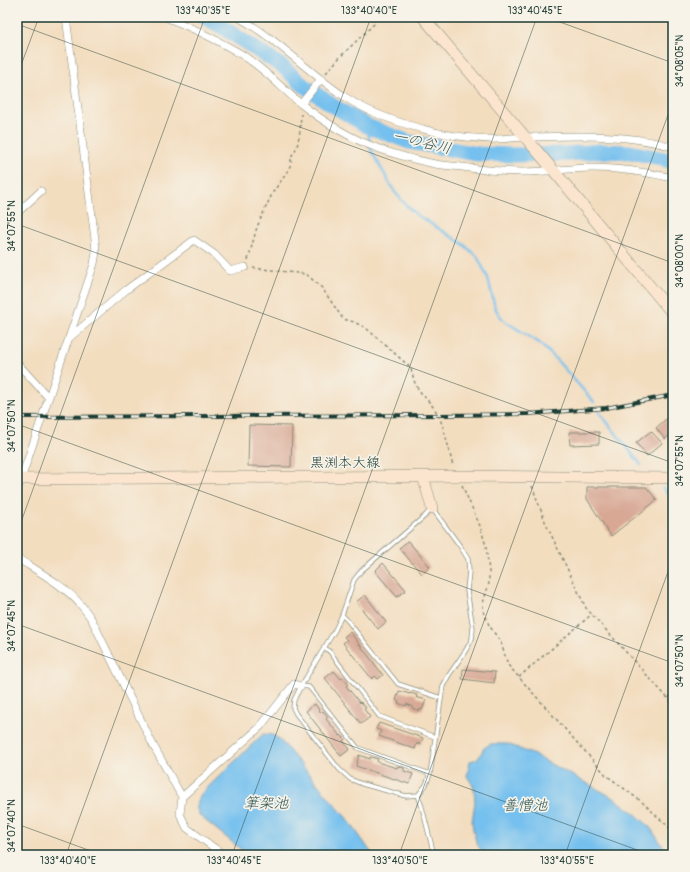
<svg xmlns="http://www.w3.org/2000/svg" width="690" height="872" viewBox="0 0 690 872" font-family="Pangolin,'Klee One',sans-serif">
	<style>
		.water { fill: #74c0ee; stroke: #4a7e91 }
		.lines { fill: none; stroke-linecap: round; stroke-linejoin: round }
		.stream { stroke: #74c0ee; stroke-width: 2.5 }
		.river { stroke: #74c0ee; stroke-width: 15 }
		.building { fill: #d8a895 }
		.lane-casing { stroke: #898d7a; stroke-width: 5 }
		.street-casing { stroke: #898d7a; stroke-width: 8 }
		.secondary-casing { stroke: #898d7a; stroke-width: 12 }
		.path { stroke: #898d7a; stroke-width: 1.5; stroke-dasharray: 3 3; stroke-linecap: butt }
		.lane { stroke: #fff; stroke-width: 3.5 }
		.street { stroke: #fff; stroke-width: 7 }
		.secondary { stroke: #fce5cf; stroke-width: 11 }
		.rail-casing { stroke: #1f3d34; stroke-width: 4 }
		.rail { stroke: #f7f3e8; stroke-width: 2.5; stroke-dasharray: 8; stroke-linecap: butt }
		.ticks { fill: none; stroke: #1f3d34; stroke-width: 1; stroke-opacity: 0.45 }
		.labels { text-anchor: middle; stroke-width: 3.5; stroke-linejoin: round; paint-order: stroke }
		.street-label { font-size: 14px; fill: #1f3d34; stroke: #f7f3e8 }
		.water-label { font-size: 15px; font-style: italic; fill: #305759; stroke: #f7f3e8 }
		.neatline { fill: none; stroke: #1f3d34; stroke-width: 1.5 }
		.ticks-label { font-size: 10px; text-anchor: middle; fill: #1f3d34 }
	</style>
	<rect width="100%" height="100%" fill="#f7f3e8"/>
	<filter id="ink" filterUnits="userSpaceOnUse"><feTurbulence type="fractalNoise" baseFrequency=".025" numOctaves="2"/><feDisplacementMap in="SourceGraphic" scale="8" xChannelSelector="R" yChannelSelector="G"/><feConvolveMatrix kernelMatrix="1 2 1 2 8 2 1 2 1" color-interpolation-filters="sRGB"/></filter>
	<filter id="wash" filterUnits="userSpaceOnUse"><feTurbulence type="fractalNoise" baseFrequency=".012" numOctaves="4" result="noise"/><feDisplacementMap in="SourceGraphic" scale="16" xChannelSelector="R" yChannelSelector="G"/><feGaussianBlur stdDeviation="0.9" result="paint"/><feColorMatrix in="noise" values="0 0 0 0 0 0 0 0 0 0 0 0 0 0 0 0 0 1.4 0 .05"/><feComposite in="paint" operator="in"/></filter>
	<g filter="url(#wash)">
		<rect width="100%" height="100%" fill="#f3ddbf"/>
		<path class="water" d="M263,734L273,735L280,740L349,821L373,855H248L200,816C194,806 197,802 203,792Z
			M491,744H508L534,755L614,798L633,812L649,826L669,855H486L477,845L473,829L472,822L475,802L474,787L467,776L470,761L478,759L484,748Z"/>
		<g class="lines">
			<path class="stream" d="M367,126L371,150L394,191L405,204L417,215L463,244L477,256L488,278L495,308L503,320L538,342L553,356L594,402
				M599,412L641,465
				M663,488L673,499"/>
			<path class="river" d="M204,17L222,27L283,67L302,84L332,105L367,126L409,142L478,154L514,155L568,154L600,151L630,152L660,158L673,162"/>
		</g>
		<g id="blocks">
			<path class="building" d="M666,419L673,427V432L665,439L656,428Z
				M249,425L292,426L291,467L248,466Z
				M651,431L662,443L647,456L636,443Z
				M569,432H599V444L570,445Z
				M587,487H646L657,500L611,536L587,499Z
				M408,541L430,567L422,574L399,548Z
				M383,563L406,590L397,597L375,571Z
				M365,595L386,622L378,629L356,602Z
				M350,632L383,675L378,679L375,676L372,679L343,643L347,640L344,637Z
				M463,669L495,672L494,683L462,679Z
				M334,671L341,679L343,678L348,684L346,686L360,703L361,702L366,708L364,709L370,717L361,724L325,678Z
				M399,691L410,694V693L417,695L416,697L426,700L422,710L420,709L419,711L412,708V706L406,704V706L398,703L399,702L396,700Z
				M315,704L321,713L323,711L328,717L326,719L340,736L341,735L345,739L343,741L350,749L341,756L306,711Z
				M379,723L423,738L420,745L417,743L415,749L379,736L381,731L376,729Z
				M359,755L370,759V757L378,759L377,762L397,768L398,766L404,768V771L413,774L409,784L356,766Z"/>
		</g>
	</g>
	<g filter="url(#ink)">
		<use href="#blocks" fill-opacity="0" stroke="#898d7a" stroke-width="1"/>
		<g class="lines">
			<defs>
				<path id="lane" d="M432,508L460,546L468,559L469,571L467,591L473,628L472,639L466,650L449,675L443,686L430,774L426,785L418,795L406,796L362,784L350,779L339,769L296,714L293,708L294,700L301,686L335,630L342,615L354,580L361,571L426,515Z
					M342,615L347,620L398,684L441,698
					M324,647L330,652L379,716L435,737
					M301,686L309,687L358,748L430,774
					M418,795L422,807L434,855"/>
				<path id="street" d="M165,17C189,26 213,38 236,51C241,54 246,57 251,61C269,74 284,90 301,104C324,122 350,138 377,148C396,155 416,160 435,164C446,166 458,166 469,168C486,170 505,172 523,172C546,172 569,168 592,168C620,168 646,172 673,178
					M238,17C277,39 308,72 345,97C369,113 396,122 423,129C444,135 467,138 489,139C502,140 515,137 528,137C576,136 627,133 673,147
					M301,104L321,79
					M17,213L41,191
					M69,338L126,290L194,240L214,254L230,271L245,267
					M17,363L48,397
					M17,491L94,264L96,252L95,239L66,17
					M17,558C39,572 64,585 81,605C85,610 89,615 92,620L153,745L182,797L180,814L187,828L224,855
					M182,797L260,727L294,684L301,686"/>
				<path id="secondary" d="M423,17L554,171L673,314
					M423,476L432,508
					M17,479L455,476L673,478"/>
			</defs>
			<use href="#lane" class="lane-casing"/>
			<use href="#street" class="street-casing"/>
			<use href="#secondary" class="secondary-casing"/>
			<path class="path" d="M326,73L340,57L374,24V17
				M248,260L257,227L266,207L273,192L286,174L291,164V157L297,147L300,131L301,114
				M253,268L306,274L322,288L343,319L354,322L366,328L410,367C413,373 413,381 417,387C423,397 433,404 438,415C445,428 449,451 453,466
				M462,485L480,526L486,546L489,571V583L483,603V611L489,625L501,643L508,665L606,775L642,802L673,831
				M532,486L546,524L586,608L673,704
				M519,677L592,614
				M668,698L673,694"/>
			<use href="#lane" class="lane"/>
			<use href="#street" class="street"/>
			<use href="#secondary" class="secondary"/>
			<defs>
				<path id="rail" d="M17,417L439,415L528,414L606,408L673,395"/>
			</defs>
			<use href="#rail" class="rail-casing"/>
			<use href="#rail" class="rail"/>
		</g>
	</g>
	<path class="ticks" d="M546,17L673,63M17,24L673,263M17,76L39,17M17,224L673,463M17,424L673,663M17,533L205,17M17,624L651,855M17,824L102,855M66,855L371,17M232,855L537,17M399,855L673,101M565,855L673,558"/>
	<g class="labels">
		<g class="street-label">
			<text x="345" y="467">黒渕本大線</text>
		</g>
		<g class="water-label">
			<text transform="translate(422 142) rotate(13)" y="5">一の谷川</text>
			<text x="266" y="808">筆架池</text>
			<text x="525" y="810">善憎池</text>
		</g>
	</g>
	<rect width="690" height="872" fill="none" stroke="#f7f3e8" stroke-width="44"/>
	<rect x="22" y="22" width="646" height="828" class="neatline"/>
	<g class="ticks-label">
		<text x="203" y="14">133°40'35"E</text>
		<text x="369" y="14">133°40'40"E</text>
		<text x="535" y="14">133°40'45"E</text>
		<text transform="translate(679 61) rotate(-90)" y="4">34°08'05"N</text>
		<text transform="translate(11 226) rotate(-90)" y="4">34°07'55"N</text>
		<text transform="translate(679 261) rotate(-90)" y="4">34°08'00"N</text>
		<text transform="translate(11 426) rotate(-90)" y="4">34°07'50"N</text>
		<text transform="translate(679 461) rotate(-90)" y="4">34°07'55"N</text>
		<text transform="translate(11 626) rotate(-90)" y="4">34°07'45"N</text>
		<text transform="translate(679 661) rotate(-90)" y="4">34°07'50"N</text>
		<text transform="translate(11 826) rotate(-90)" y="4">34°07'40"N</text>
		<text x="68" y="864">133°40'40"E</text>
		<text x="234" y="864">133°40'45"E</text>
		<text x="400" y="864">133°40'50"E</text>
		<text x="567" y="864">133°40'55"E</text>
	</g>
</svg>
